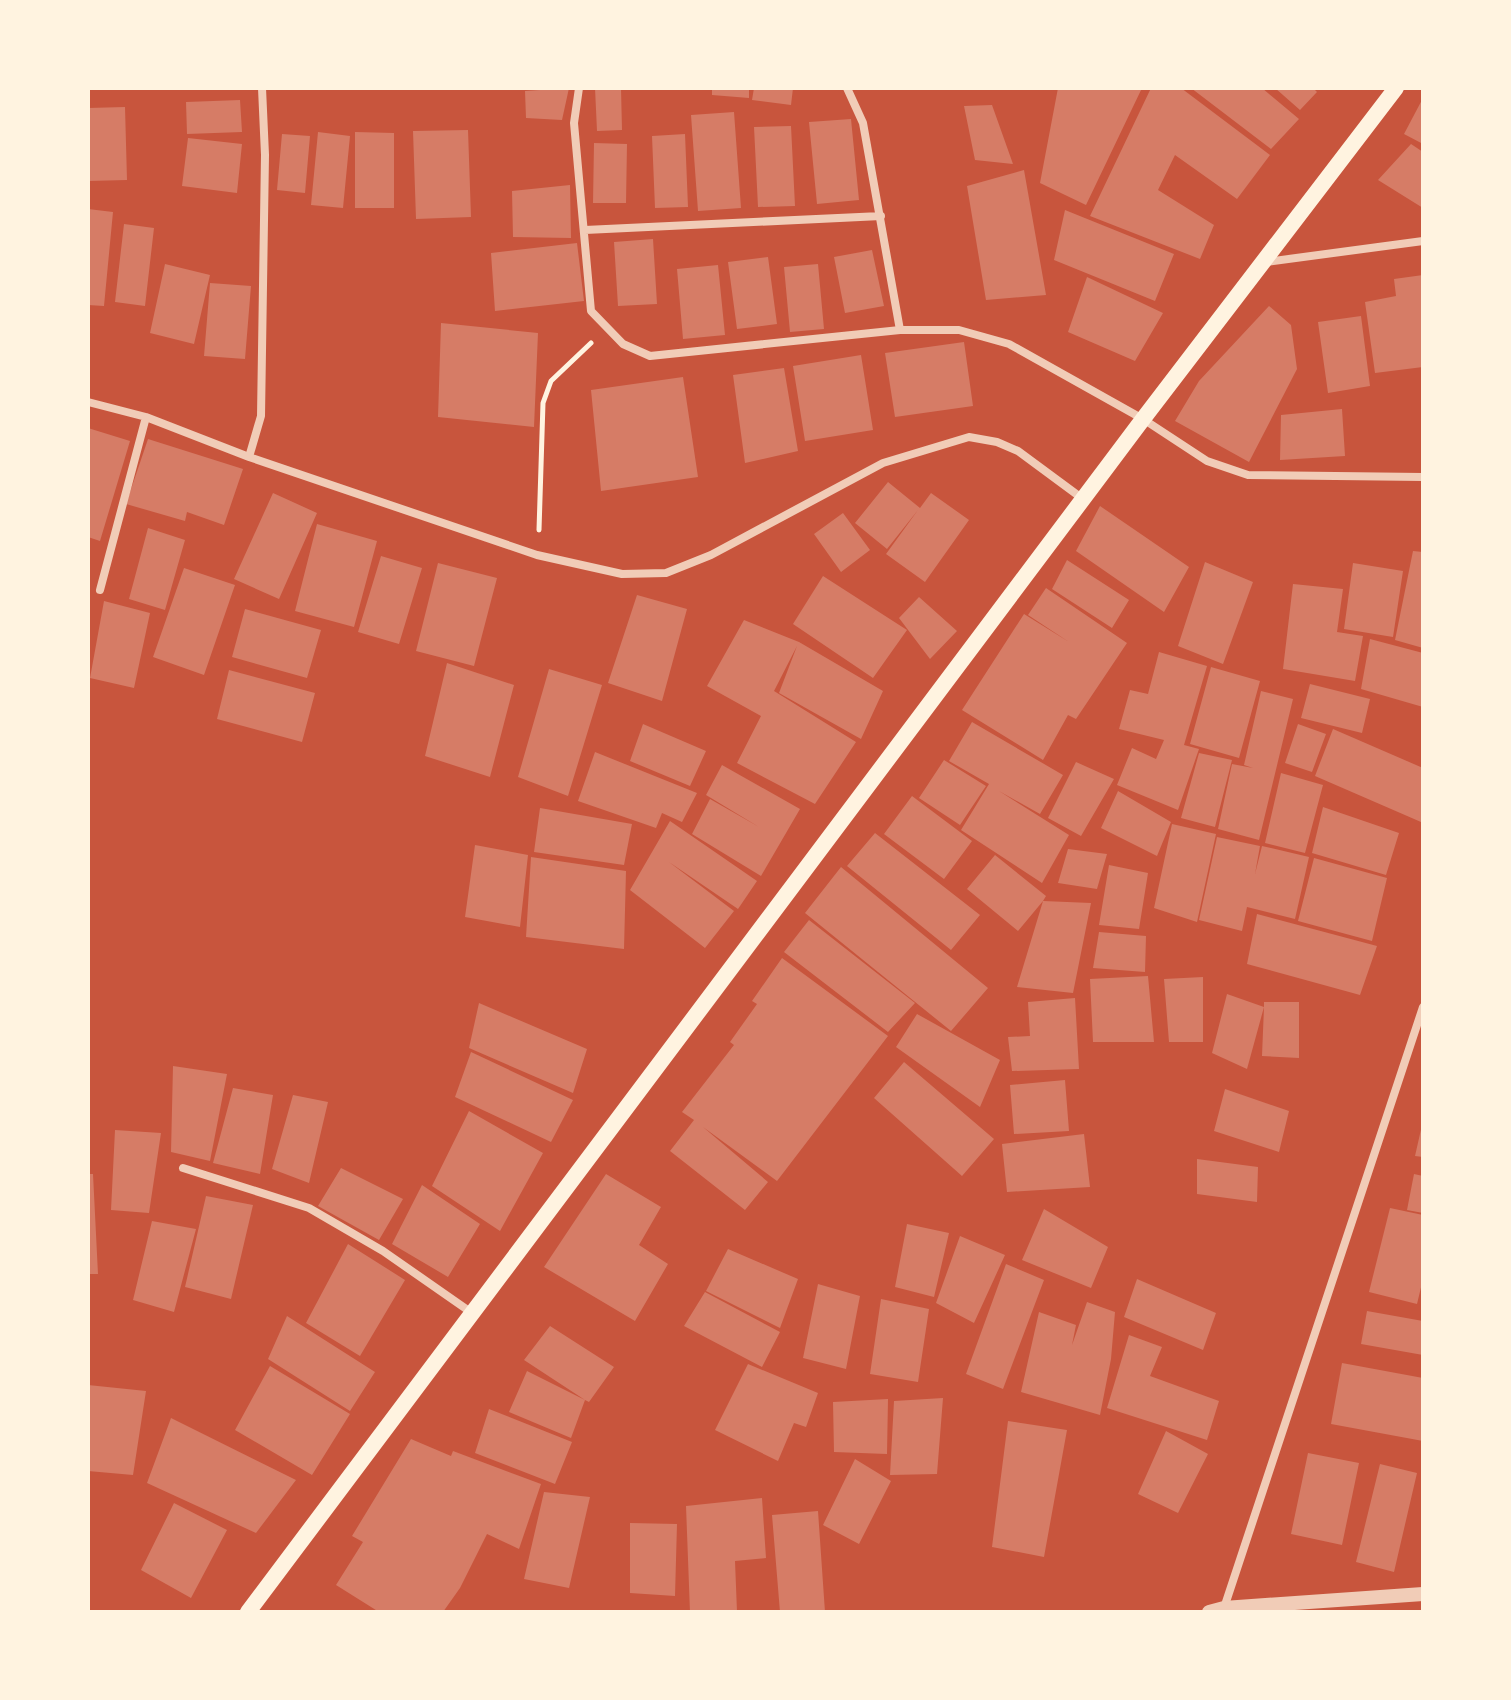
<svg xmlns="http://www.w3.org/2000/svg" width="1511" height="1700" viewBox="0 0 1511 1700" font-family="'Nunito Sans',sans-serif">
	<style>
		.building { fill: #d67c66 }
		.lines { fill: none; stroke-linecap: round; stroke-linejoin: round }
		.path { stroke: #fff3e0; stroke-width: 5 }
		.minor { stroke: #f1ccb7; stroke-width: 8 }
		.tertiary { stroke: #f1ccb7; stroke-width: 14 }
		.secondary { stroke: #fff3e0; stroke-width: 16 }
	</style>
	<rect width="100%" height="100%" fill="#c8553d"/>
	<path class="building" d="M569,88L562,120L526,118L525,91Z
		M595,88H621L622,130L597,131Z
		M712,88H749V98L712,95Z
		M754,88H793L791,105L752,100Z
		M1058,88H1142L1086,205L1040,183Z
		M1151,88H1181L1270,155L1237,199L1175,155L1158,190L1214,225L1200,259L1090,216Z
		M1191,88H1262L1299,119L1271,149Z
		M1275,88H1313L1317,92L1300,110Z
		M1423,98V144L1404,134Z
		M240,100L242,132L187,134L186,102Z
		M992,105L1013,164L975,160L964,106Z
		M125,107L127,180L88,181V108Z
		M734,112L741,208L698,211L691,115Z
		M851,119L859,200L817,204L809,122Z
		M791,126L795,206L758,207L754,127Z
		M468,130L471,217L416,219L413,131Z
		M318,132L350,136L343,208L311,205Z
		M355,132L394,133V208H355Z
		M282,134L310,136L305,193L277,190Z
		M685,134L688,207L655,208L652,136Z
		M188,138L242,144L237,193L182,186Z
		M594,143L627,144L626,203H593Z
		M1411,144L1423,152V208L1378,180Z
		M1024,170L1046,295L986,300L967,186Z
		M570,185L571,238L513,237L512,191Z
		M88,209L113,212L104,306L88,305Z
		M1065,210L1174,254L1155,301L1054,260Z
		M124,224L154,228L145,306L115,302Z
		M653,239L657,304L618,306L614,242Z
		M577,243L584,301L495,311L491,253Z
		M872,250L884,306L845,313L834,257Z
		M768,257L777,324L737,329L728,262Z
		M165,264L210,275L194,344L150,333Z
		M818,264L824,329L790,332L784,267Z
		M718,265L725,335L683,339L677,269Z
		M1423,275V367L1375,373L1365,302L1396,296L1394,279Z
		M1087,277L1163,313L1135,361L1068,332Z
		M210,283L251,286L245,359L204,356Z
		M1269,306L1291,325L1297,369L1249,462L1175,421L1199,381Z
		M1361,316L1370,386L1328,393L1318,322Z
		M441,323L538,333L534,427L438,417Z
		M964,342L973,406L895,417L885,353Z
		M861,355L873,430L805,441L793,366Z
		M784,368L798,451L745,463L733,375Z
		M683,377L698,477L601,491L591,390Z
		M1342,409L1345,456L1280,460L1281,415Z
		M88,428L130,441L100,541L88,537Z
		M148,439L243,469L224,525L187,512L185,521L126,504Z
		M888,482L920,508L931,493L969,520L925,582L886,554L918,510L887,549L855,523Z
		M273,493L317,513L279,599L234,579Z
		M1100,506L1189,567L1164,612L1076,551Z
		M843,513L870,550L841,572L814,534Z
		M317,524L377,541L354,627L295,611Z
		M148,528L185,540L165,610L129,599Z
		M1413,551L1423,552V648L1395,640Z
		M381,556L422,568L399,644L358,632Z
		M1067,560L1129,600L1112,628L1052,589Z
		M1205,562L1253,582L1223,664L1178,646Z
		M438,563L497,578L474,666L416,651Z
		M1353,563L1403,571L1393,637L1344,629Z
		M184,568L235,585L204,675L153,657Z
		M823,576L907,630L873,678L793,624Z
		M1293,584L1343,589L1337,632L1363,636L1355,681L1283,669Z
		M1046,588L1127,643L1076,719L1068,715L1043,760L962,710L1024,614L1069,642L1028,615Z
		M637,595L687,609L662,701L608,683Z
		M919,597L957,631L930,659L899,618Z
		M104,601L150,613L134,688L90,678Z
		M245,609L321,630L307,678L232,657Z
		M744,620L799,642L883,691L861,739L779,693L797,646L774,691L856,742L815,804L737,763L761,716L707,686Z
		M1370,639L1423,653V707L1361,689Z
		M1159,652L1207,666L1184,745L1199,749L1178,810L1117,785L1132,748L1156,759L1164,740L1119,729L1130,690L1148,694Z
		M447,663L514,685L490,777L425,756Z
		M1211,667L1260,681L1239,758L1190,744Z
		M549,669L602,685L568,796L518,777Z
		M229,670L315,693L302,742L217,719Z
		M1310,684L1370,699L1362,733L1301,718Z
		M1261,691L1293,699L1259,840L1218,829L1232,764L1253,768L1244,765Z
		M972,722L1063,775L1040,814L999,791L1069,835L1042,883L961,830L989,784L949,761Z
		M643,724L706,751L690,786L630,761Z
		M1298,724L1326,734L1312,772L1285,763Z
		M1333,729L1423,768L1421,822L1315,776Z
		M595,752L697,793L682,822L662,813L656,828L578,801Z
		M1199,753L1232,760L1215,827L1181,818Z
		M944,760L986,786L960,825L919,798Z
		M1076,762L1114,779L1081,836L1048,818Z
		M722,765L800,809L761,876L692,834L710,799L759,827L706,795Z
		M1281,773L1323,785L1305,853L1265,843Z
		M1118,791L1171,822L1157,856L1101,828Z
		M912,796L972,841L944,879L884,834Z
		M1323,807L1399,833L1386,875L1312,853Z
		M540,808L632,824L624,865L534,852Z
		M670,821L757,881L738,909L669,862L734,911L705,948L630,890Z
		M1172,824L1216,834L1197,922L1154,908Z
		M875,833L980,915L951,950L847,866Z
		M1217,837L1260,846L1255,874L1262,846L1309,857L1295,919L1247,907L1242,931L1199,920Z
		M475,845L528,855L520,927L465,917Z
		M1068,849L1107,854L1097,889L1058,883Z
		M995,855L1046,896L1043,901L1091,903L1073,993L1017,987L1043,901L1018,931L967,889Z
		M531,857L626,871L624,949L526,937Z
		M1314,858L1387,878L1372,941L1298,921Z
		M1109,865L1148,873L1139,929L1099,925Z
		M841,867L988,988L951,1031L805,913Z
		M1257,914L1377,946L1360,995L1247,964Z
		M809,920L915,1003L888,1032L784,952Z
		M1099,932L1146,936L1145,972L1093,968Z
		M782,958L888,1036L777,1181L703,1127L768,1182L745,1210L670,1151L694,1120L682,1112L734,1045L730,1042L757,1004L752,1001Z
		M1148,976L1154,1042H1093L1090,979Z
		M1203,977V1042H1169L1164,979Z
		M1227,994L1264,1007V1002H1299V1058L1262,1056L1264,1007L1247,1069L1212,1053Z
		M1075,998L1079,1069L1012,1071L1008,1037L1030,1036L1028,1002Z
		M479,1003L587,1049L573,1093L469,1048Z
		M917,1014L1000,1060L980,1107L896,1047Z
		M471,1052L573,1100L551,1142L455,1097Z
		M904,1062L994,1139L962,1176L874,1098Z
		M173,1066L227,1074L210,1161L171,1152Z
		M1065,1080L1069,1131L1014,1134L1010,1085Z
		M233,1088L273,1095L260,1174L213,1163Z
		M1225,1089L1289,1111L1279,1152L1214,1131Z
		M293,1095L328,1102L309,1183L272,1169Z
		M469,1111L543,1153L500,1231L432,1186Z
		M1422,1125H1423V1157L1415,1156Z
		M115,1130L161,1133L149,1213L111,1210Z
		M1084,1134L1090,1187L1007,1192L1002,1144Z
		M1197,1159L1258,1167L1257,1202L1197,1194Z
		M341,1168L403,1199L379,1240L318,1206Z
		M88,1174H93L98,1274H88Z
		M606,1174L661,1207L639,1245L668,1264L635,1321L544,1267Z
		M1414,1174L1423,1176V1213L1407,1210Z
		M422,1185L480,1224L448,1277L392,1244Z
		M206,1196L253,1205L231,1299L185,1287Z
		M1390,1208L1423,1215V1279L1417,1304L1369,1292Z
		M1044,1209L1108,1247L1091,1288L1022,1260Z
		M152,1221L196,1229L174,1312L133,1300Z
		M907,1224L949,1233L934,1297L895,1287Z
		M960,1236L1005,1255L974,1323L936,1303Z
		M348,1244L405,1280L360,1356L306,1323Z
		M728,1249L798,1279L780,1328L706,1291Z
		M1006,1264L1044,1280L1003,1389L966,1374Z
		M1137,1279L1216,1313L1203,1350L1124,1317Z
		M818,1284L860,1296L846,1369L803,1358Z
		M705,1292L780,1332L762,1367L684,1326Z
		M881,1299L929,1309L918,1382L870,1374Z
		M1087,1302L1115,1312L1111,1359L1100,1415L1021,1392L1039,1312L1076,1325L1072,1345Z
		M1367,1311L1423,1321V1355L1361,1344Z
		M287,1316L375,1372L350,1411L268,1359Z
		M550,1326L614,1367L589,1402L585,1400L571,1438L509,1412L527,1371L585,1400L524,1360Z
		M1129,1335L1162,1347L1150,1376L1219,1401L1207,1440L1107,1408Z
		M1342,1363L1423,1378V1441L1331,1424Z
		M748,1364L818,1393L806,1427L794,1423L778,1461L715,1430Z
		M270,1366L350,1414L312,1475L235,1430Z
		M88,1385L146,1391L133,1475L88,1471Z
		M943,1398L937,1474L890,1475L894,1401Z
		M888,1399L887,1454L834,1452L833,1402Z
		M489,1409L572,1442L555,1484L475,1453Z
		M171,1418L296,1480L256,1533L147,1483Z
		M1008,1421L1067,1430L1044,1557L992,1547Z
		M1166,1431L1208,1454L1178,1513L1138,1494Z
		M411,1439L451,1456L453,1451L541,1484L519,1549L487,1534L460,1588L443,1612H379L336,1585L363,1542L352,1536Z
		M1308,1453L1359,1463L1342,1545L1291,1534Z
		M855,1459L891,1481L859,1544L823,1525Z
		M1380,1464L1417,1473L1394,1572L1356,1562Z
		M544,1492L590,1497L569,1588L524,1579Z
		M762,1498L766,1558L735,1561L737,1612H690L686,1506Z
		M174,1503L227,1530L191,1598L141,1570Z
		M818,1511L825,1612H780L772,1515Z
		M630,1523L677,1524L675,1596L630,1593Z"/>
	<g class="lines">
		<path class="path" d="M539,530L543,403L551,381L591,343"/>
		<path class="minor" d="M579,88L574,123L591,311L623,344L650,356L900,330H959L1009,344L1143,419L1207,461L1248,475L1423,477
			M847,88L863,123L900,330
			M585,230L881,216
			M1266,262L1423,241
			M88,402L146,417L249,457L537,555L622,574L666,573L711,555L883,463L969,437L997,442L1018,451L1083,499
			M249,457L261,416L265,155L262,88
			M100,590L146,417
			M183,1168L309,1208L383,1251L472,1313
			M1224,1608L1423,1007"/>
		<path class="tertiary" d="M1209,1612L1224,1608L1423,1594"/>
		<path class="secondary" d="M248,1612L1143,419L1396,88"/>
	</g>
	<rect width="1511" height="1700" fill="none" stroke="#fff3e0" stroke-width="180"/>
</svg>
